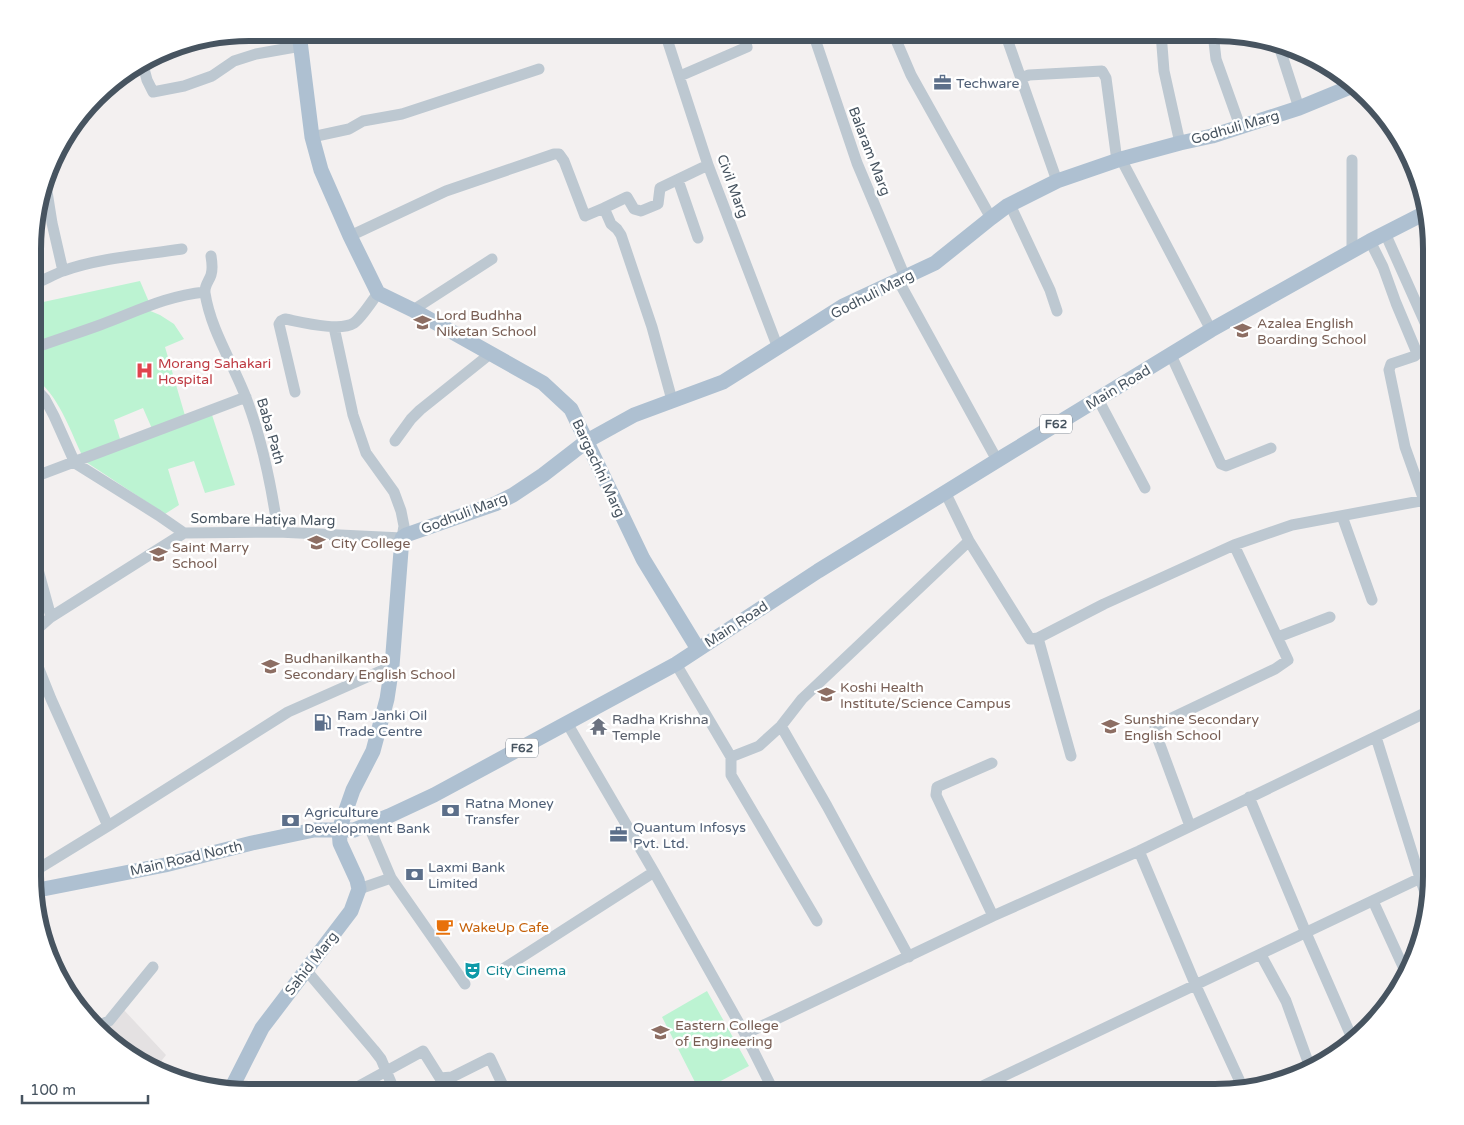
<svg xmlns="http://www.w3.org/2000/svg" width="1464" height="1125" viewBox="0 0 1464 1125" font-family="'Varela Round',sans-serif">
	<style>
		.education { fill: #e4e1e2 }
		.green { fill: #bcf3d2 }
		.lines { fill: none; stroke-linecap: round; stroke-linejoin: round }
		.minor { stroke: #bdc8d1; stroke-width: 11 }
		.major { stroke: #aec0d1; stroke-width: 15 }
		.labels { text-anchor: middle; stroke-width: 5; stroke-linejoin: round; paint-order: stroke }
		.shield { fill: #fff; stroke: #7e8790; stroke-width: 1 }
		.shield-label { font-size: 12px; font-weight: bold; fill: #475460 }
		.service-label { font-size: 14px; fill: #4e5e75; stroke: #fff; text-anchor: start }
		.street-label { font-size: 14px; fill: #475460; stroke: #fff }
		.education-label { font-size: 14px; fill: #785e54; stroke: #fff; text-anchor: start }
		.health-label { font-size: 14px; fill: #be3a42; stroke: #fff; text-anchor: start }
		.worship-label { font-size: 14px; fill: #5b616d; stroke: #fff; text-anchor: start }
		.food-label { font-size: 14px; fill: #c56008; stroke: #fff; text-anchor: start }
		.culture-label { font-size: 14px; fill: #0d838f; stroke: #fff; text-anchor: start }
		.rim { fill: none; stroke: #475460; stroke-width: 6 }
	</style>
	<rect width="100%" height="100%" fill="#f3f0f0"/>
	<path class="education" d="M122,1008L166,1055L155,1069L132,1045L125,1050L107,1039L99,1029Z"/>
	<path class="green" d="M140,281L149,302L39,342L34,336V304Z
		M148,310L160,315L174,324L184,339L165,347L186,419L153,431L143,408L114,420L121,442L82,455C69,428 59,396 34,377V369L42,365L37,352Z
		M212,415L235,485L205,493L194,461L168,469L179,505L165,514L86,462Z
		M707,991L749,1066L700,1092L662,1017Z"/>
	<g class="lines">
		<path class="minor" d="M665,33L708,165L778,348
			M813,33L857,163L905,277
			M893,33L911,75L991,218
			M1005,33L1057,181
			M1161,33L1164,71L1180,143
			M1213,33L1216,59L1240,126
			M1280,49L1299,108
			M143,65L147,80L153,92L184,86L212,76L234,61L256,54L301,46
			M680,76L747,47L743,33
			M1021,78L1029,75L1102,71L1106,78L1117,161
			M312,137L349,129L363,121L402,114L539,69
			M1121,159L1211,330
			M678,180L698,238
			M46,185L52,223L63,271
			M1009,205L1013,211L1050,290L1057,311
			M604,208L627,197L634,209L641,211L658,204L660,188L708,165
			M1385,233L1431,336
			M350,236L446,191L554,154H559L564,161L585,216L604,208L611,224L617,229L621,235L652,327L672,400
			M1370,241L1383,267L1396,303L1417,353L1415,356L1391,364L1389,370L1405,447L1431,520
			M1352,251V160
			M211,256C212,262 213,269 211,275C209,281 204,286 205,293C211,332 235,366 248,403C263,444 272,489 278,532
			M898,280L997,460
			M34,284C44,280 53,275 63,271C98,258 144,255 182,249
			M413,310L492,259
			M34,348C56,340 78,333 100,325C136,312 165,296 205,292
			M1171,355L1221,464L1226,466L1271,448
			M34,387L45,399L54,416L75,463L158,515L184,533
			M295,392L279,324L281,321L285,319C301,322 340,332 354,323C362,317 372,301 378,293
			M1098,399L1145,488
			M395,441L411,419L420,410L490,354
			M34,477L246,397
			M945,492L969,541L1030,639L1038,638L1104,604L1234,545L1292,525L1431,499
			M1342,516L1372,600
			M34,555L51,617
			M34,632L51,617L184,533L278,532L402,538L404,526L401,511L394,492L366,453L353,415L334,327
			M1278,637L1330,617
			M1038,638L1071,756
			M33,654L51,699L108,826
			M676,664L731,757V775L817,921
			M567,723L654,872L745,1034L774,1092
			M781,726L827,806L909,957
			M1376,737L1420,878L1428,901
			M731,757L759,746L781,726L802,699L969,541
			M992,763L937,787L936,795L993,916
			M1249,797L1306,933L1352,1038
			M368,824L391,878
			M1190,826L1156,734L1155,726L1275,669L1288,660L1234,545
			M1139,851L1196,986L1242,1086
			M33,872L108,826L288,712L392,666
			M359,889L391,878L465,984
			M1373,901L1406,973
			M1261,955L1286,1001L1311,1070
			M503,969L654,872
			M306,970L374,1050L381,1059L395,1092
			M97,1026L109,1021L153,967
			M745,1034L993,916L1139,851L1431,710
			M348,1092L423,1051L440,1078L452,1077L490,1058L506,1092
			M577,1092L583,1089L585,1092
			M970,1092L1431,873"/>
		<path class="major" d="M299,33L312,137L321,170L350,236L378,293L413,310L543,383L571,409L643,559L698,649
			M33,891L165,865L252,843L314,830H354L389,816L434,795L676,664L818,571L1006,455L1211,330L1370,241L1423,214
			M230,1091L262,1028L351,911L359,889L357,880L340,843L339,830L353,790L373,751L387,699L392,666L402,538L406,535L495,504L513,495L543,475L587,441L634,415L723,382L843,306L935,263L991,218L1007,206L1057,181L1121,159L1180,143L1212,136L1299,108L1355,85"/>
	</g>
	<defs>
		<symbol id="office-bare" viewBox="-9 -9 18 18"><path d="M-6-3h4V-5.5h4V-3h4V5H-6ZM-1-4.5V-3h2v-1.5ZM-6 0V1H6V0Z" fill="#5c6f8a" stroke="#fff" stroke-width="2.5" paint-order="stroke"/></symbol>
		<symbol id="school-bare" viewBox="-9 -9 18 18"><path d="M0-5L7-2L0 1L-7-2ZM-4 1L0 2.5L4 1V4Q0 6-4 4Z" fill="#8d6e63" stroke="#fff" stroke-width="2.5" paint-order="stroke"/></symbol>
		<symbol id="hospital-bare" viewBox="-9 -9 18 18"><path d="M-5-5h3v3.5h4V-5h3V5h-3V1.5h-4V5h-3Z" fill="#e0444e" stroke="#fff" stroke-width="2.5" paint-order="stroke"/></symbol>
		<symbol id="fuel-bare" viewBox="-9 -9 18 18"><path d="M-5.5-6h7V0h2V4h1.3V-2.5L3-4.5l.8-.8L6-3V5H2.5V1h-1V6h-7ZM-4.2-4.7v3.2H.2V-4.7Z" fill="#5c6f8a" stroke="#fff" stroke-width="2.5" paint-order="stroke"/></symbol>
		<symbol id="temple-bare" viewBox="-9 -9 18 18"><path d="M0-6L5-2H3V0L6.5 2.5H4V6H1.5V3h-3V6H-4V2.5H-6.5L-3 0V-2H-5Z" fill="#6b7280" stroke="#fff" stroke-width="2.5" paint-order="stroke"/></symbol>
		<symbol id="bank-bare" viewBox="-9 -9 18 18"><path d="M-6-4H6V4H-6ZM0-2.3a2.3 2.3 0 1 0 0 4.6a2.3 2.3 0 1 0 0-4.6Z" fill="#5c6f8a" stroke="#fff" stroke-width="2.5" paint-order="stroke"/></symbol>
		<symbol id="cafe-bare" viewBox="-9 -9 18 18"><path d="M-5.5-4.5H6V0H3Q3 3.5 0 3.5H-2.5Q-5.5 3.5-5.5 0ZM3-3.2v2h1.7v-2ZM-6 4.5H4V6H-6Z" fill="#e8710a" stroke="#fff" stroke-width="2.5" paint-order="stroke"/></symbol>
		<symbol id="theatre-bare" viewBox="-9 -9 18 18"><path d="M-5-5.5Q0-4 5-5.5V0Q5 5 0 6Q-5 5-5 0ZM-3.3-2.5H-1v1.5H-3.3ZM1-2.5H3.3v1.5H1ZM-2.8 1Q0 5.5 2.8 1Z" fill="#0f9aa8" stroke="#fff" stroke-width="2.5" paint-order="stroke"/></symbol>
	</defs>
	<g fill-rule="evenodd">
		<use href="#office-bare" x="930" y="70" width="25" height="25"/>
		<use href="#school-bare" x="410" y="310" width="25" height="25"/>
		<use href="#school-bare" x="1230" y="318" width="25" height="25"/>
		<use href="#hospital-bare" x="132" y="358" width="25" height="25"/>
		<use href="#school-bare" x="304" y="530" width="25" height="25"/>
		<use href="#school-bare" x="146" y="542" width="25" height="25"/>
		<use href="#school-bare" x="258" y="654" width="25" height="25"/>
		<use href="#school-bare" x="814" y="682" width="25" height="25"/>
		<use href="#fuel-bare" x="310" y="710" width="25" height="25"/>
		<use href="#temple-bare" x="586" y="714" width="25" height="25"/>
		<use href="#school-bare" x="1098" y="714" width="25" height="25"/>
		<use href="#bank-bare" x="438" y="798" width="25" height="25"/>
		<use href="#bank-bare" x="278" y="808" width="25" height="25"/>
		<use href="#office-bare" x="606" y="822" width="25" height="25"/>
		<use href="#bank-bare" x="402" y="862" width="25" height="25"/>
		<use href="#cafe-bare" x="432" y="914" width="25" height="25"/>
		<use href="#theatre-bare" x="460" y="958" width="25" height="25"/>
		<use href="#school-bare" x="648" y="1020" width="25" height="25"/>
	</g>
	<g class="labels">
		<g class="shield">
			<rect x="1040" y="414.5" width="32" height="19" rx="4"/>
			<rect x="506" y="738.5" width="32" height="19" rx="4"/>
		</g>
		<g class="shield-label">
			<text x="1056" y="428">F62</text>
			<text x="522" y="752">F62</text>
		</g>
		<g class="service-label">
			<text x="956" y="88">Techware</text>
			<text x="337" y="720">Ram Janki Oil<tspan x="337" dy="16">Trade Centre</tspan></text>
			<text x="465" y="808">Ratna Money<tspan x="465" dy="16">Transfer</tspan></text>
			<text x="304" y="817">Agriculture<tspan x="304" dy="16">Development Bank</tspan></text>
			<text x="633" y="832">Quantum Infosys<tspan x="633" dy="16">Pvt. Ltd.</tspan></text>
			<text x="428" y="872">Laxmi Bank<tspan x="428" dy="16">Limited</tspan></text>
		</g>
		<g class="street-label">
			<text transform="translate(1235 127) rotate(-16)" y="5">Godhuli Marg</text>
			<text transform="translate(870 151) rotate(69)" y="5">Balaram Marg</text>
			<text transform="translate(733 186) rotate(70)" y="5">Civil Marg</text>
			<text transform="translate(872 294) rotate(-27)" y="5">Godhuli Marg</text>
			<text transform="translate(1118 387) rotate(-31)" y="5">Main Road</text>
			<text transform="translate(271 431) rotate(74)" y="5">Baba Path</text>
			<text transform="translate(599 468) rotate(65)" y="5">Bargachhi Marg</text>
			<text transform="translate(464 513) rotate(-21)" y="5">Godhuli Marg</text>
			<text transform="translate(263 519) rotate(1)" y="5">Sombare Hatiya Marg</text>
			<text transform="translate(736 624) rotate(-33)" y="5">Main Road</text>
			<text transform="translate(186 858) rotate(-13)" y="5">Main Road North</text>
			<text transform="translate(311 963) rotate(-52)" y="5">Sahid Marg</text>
		</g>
		<g class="education-label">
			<text x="436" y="320">Lord Budhha<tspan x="436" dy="16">Niketan School</tspan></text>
			<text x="1257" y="328">Azalea English<tspan x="1257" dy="16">Boarding School</tspan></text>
			<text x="331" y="548">City College</text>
			<text x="172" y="552">Saint Marry<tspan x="172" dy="16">School</tspan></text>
			<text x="284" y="663">Budhanilkantha<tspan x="284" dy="16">Secondary English School</tspan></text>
			<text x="840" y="692">Koshi Health<tspan x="840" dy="16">Institute/Science Campus</tspan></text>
			<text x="1124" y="724">Sunshine Secondary<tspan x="1124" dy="16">English School</tspan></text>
			<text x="675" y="1030">Eastern College<tspan x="675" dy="16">of Engineering</tspan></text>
		</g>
		<g class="health-label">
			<text x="158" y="368">Morang Sahakari<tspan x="158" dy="16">Hospital</tspan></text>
		</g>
		<g class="worship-label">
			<text x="612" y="724">Radha Krishna<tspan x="612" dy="16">Temple</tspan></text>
		</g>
		<g class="food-label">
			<text x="459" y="932">WakeUp Cafe</text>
		</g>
		<g class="culture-label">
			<text x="486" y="975">City Cinema</text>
		</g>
	</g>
	<path d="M0 0H1464V1125H0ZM249 41H1215A208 208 0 0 1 1423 249V876A208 208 0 0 1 1215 1084H249A208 208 0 0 1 41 876V249A208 208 0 0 1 249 41Z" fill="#fff" fill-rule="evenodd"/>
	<path class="rim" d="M249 41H1215A208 208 0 0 1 1423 249V876A208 208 0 0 1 1215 1084H249A208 208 0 0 1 41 876V249A208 208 0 0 1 249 41Z"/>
	<path d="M22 1095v8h126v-8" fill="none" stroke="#475460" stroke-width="2.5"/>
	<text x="30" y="1095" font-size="15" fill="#475460" stroke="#ffffff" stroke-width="4" paint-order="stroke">100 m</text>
</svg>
